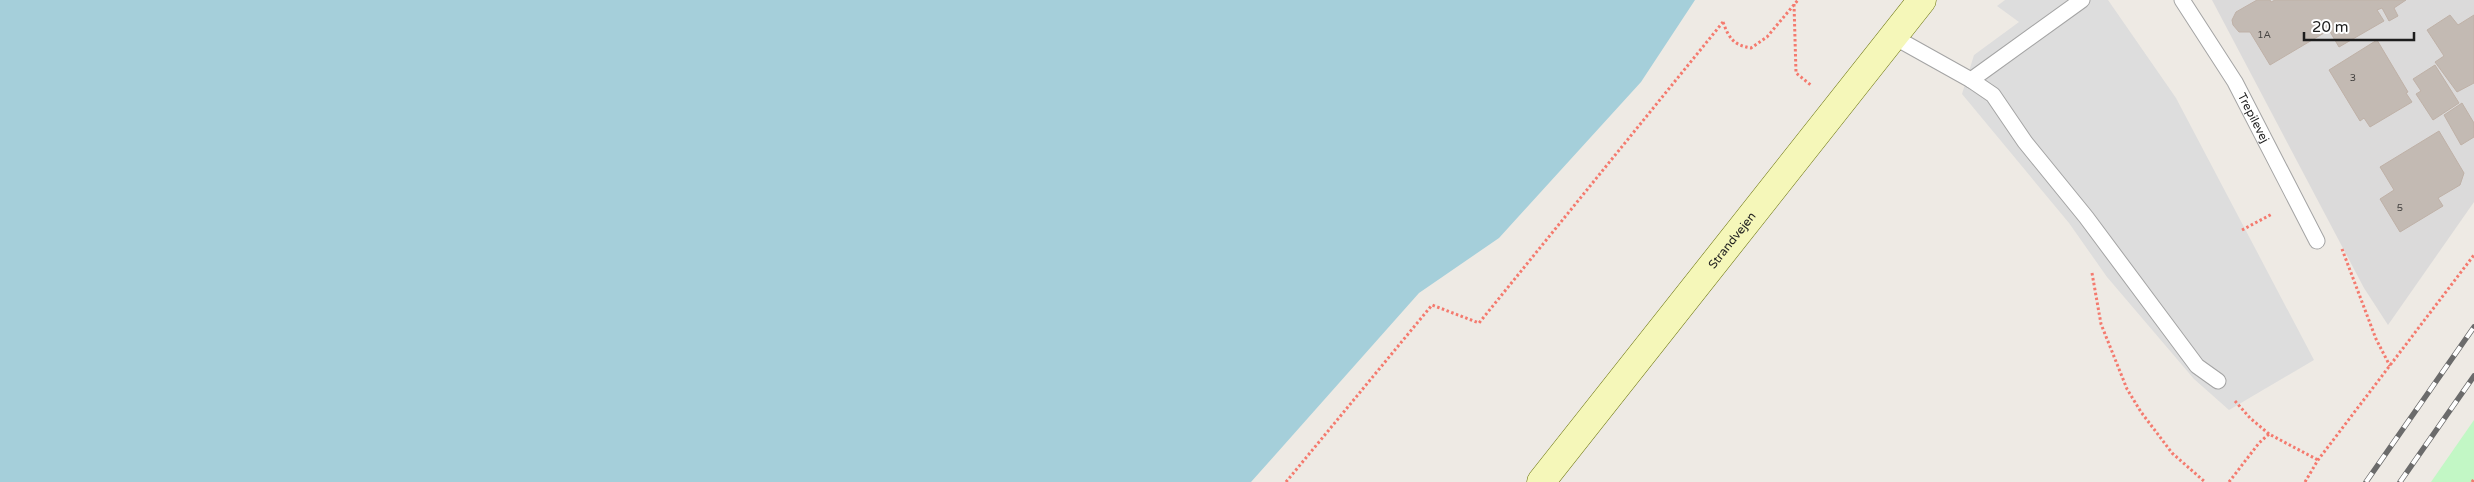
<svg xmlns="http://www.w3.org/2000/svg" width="2474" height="482" viewBox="0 0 2474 482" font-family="'Varela Round',sans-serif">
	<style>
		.residential { fill: #dbdada }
		.park { fill: #c2f7c5 }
		.parking { fill: #ddd }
		.water { fill: #a5cfda }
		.building { fill: #c3bab3; stroke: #bfb1a7 }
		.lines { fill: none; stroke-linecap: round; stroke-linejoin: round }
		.service-casing { stroke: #a4a4a4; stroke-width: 17 }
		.secondary-casing { stroke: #677009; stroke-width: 29 }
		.path { stroke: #f47a6e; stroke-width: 3; stroke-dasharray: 2.5 2.5; stroke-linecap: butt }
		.service { stroke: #fff; stroke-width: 15 }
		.secondary { stroke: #f5f7b9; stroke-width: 28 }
		.rail-casing { stroke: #6b6b6b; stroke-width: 5.5 }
		.rail { stroke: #fff; stroke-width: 4; stroke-dasharray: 11; stroke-linecap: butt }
		.labels { text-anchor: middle; stroke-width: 4; stroke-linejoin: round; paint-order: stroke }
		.number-label { font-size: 10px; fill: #464442 }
		.street-label { font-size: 12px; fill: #1d1d1d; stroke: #fff }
	</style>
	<rect width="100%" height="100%" fill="#eeeae4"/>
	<path class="residential" d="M2212,0H2474V202L2388,325L2364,288Z"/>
	<path class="park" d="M2474,420V482H2431Z"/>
	<path class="parking" d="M2005,0H2108L2176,98L2314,360L2229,410L2194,379L2107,277L2069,223L1962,94L1974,55L2019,22L1997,6Z"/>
	<path class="water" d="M0,0H1695L1641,82L1499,238L1419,293L1251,482H0Z"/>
	<path class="building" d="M2257,0H2270L2271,2L2275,0H2406L2394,8L2398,16L2389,21L2382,8L2377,10L2384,21L2339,47L2329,30L2270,65L2250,32H2239L2233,25L2232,20L2236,12Z
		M2450,15L2458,25L2474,15V83L2457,92L2435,62L2444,56L2427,30Z
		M2377,40L2408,92L2406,93L2412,102L2370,127L2364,118L2360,121L2329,70Z
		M2435,65L2459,103L2433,120L2416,94L2421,91L2413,79Z
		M2462,103L2474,123V137L2461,145L2444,115Z
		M2439,131L2464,173L2460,185L2438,198L2443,206L2400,232L2380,199L2394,190L2380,167Z"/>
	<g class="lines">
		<defs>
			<g id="service">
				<path id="s1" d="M2182,0L2235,82L2317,241"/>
				<path d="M1894,37L1971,80L2082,0"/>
				<path d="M1971,80L1993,95L2025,142L2086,217L2197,366L2218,381"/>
			</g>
			<g id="secondary">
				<path id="s2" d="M1541,482L1922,0"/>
			</g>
		</defs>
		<use href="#service" class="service-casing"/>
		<use href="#secondary" class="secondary-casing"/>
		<path class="path" d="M1794,4L1796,73L1812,86
			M1723,22C1729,38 1733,45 1751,48L1767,37L1798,0
			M2242,230L2272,214
			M2342,249L2376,339L2390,366
			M2092,273L2101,324L2127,389L2141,412L2172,453L2205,482
			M2235,401L2250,418L2269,434
			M1286,482L1432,305L1479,323L1723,22
			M2229,482L2259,443L2269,434L2318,460
			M2305,482L2318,460L2474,255
			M2472,482L2474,479"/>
		<use href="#service" class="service"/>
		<use href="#secondary" class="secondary"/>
		<defs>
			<path id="rail" d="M2366,482L2474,327
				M2400,482L2474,376"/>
		</defs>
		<use href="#rail" class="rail-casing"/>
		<use href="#rail" class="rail"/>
	</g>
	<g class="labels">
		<g class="number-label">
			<text x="2264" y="38">1A</text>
			<text x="2353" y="81">3</text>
			<text x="2400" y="211">5</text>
		</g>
		<g class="street-label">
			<text dy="4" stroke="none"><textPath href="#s1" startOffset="138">Trepilevej</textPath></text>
			<text dy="4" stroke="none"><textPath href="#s2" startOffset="308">Strandvejen</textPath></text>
		</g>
	</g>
	<path d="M2304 32v8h110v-8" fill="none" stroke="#1d1d1d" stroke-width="2.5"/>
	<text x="2312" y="32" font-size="15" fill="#1d1d1d" stroke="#ffffff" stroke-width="4" paint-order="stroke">20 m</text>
</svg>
